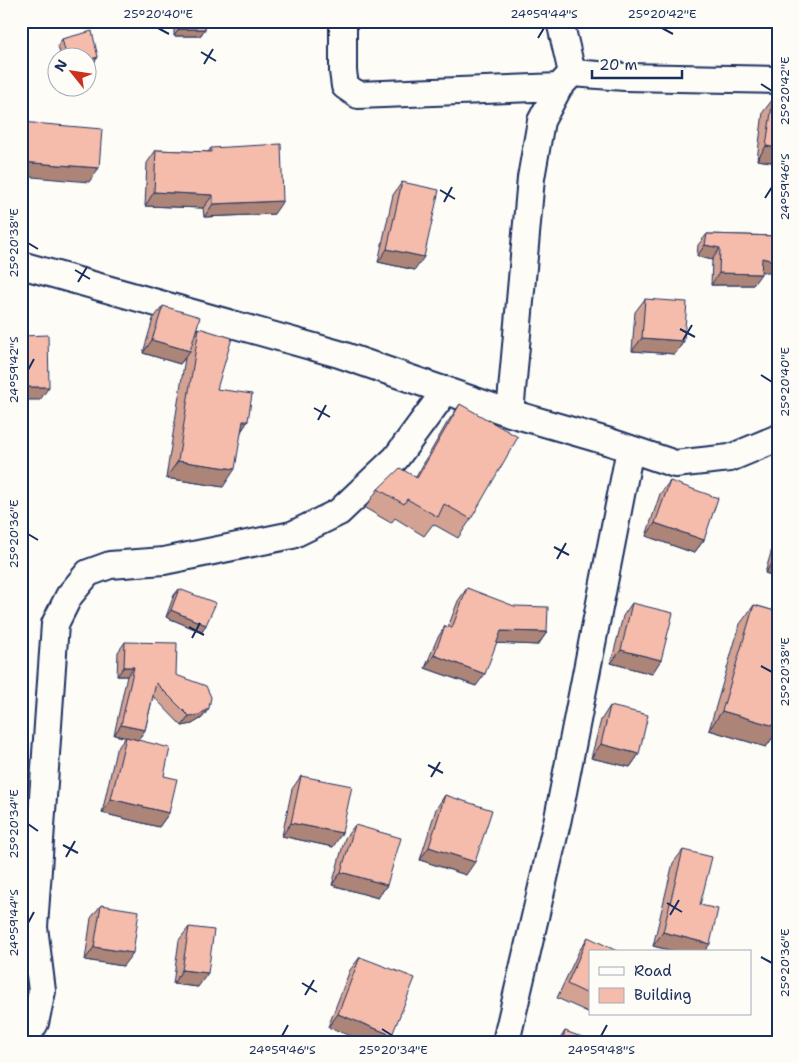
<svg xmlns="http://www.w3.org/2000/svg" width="799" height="1063" viewBox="0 0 799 1063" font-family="'Shantell Sans',sans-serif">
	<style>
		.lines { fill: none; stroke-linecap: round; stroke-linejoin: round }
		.street-casing { stroke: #1b2f5e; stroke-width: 30 }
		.street { stroke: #fdfcf7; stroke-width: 26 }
		.wall { fill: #d3a293; stroke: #1b2f5e }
		.shaded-wall { fill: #ac8478; stroke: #1b2f5e }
		.building { fill: #f5bcab; stroke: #1b2f5e }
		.ticks { fill: none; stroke: #1b2f5e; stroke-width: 2 }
		.neatline { fill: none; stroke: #1b2f5e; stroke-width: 2 }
		.ticks-label { font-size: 12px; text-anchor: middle; fill: #1b2f5e }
	</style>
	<rect width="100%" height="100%" fill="#fdfcf7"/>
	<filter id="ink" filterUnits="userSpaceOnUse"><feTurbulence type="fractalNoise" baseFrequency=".02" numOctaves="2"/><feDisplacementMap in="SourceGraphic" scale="10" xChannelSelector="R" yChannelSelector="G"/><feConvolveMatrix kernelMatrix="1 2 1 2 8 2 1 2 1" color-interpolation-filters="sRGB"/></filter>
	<g filter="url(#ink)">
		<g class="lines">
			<defs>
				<path id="street" d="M343,21V71L345,86L358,95L559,87
					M560,21L572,73
					M21,265L339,354L510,413L610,442L675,464L730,458L778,438
					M510,413L531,178L541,121L559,87L572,73L625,77L778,80
					M24,1042L35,1023L42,991L34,927L55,624L69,596L88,573L110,565L164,561L292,535L339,512L396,458L446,390
					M506,1042L558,818L630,449"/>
			</defs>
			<use href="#street" class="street-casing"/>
			<use href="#street" class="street"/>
		</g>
		<path class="wall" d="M174,21H205V29L200,36H174Z
			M62,39L98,57L93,64L88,58H61L58,46Z
			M773,99L778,163L757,160L763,112Z
			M211,148L274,214L204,217L203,208L145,206L147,163L156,150L208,152Z
			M402,182L415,270L378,262L393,195Z
			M707,234L778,236V275L761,271L753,285H711L712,260L697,256L698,245Z
			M645,299L684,341L675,354L632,351L635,312Z
			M163,306L195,334L199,328L217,389L248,421L242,430L223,487L166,478L185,358L180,364L143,353L153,319Z
			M460,404L471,519L458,538L433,524L424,536L395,518L391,523L365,508L378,489L416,477L447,423Z
			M670,481L704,540L694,553L646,536L660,494Z
			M778,529V577L765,573Z
			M467,588L547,632L538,645L496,643L476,686L425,668L437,639L445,626L448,627L458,601Z
			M179,589L206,625L202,632L166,617L174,595Z
			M632,603L652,674L611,663L623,616Z
			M754,605L778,612V730L766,747L709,730L740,624Z
			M125,642L176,675L209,708L202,718L192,724L182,726L153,696L145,730L138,740L164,776L169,813L159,827L102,813L116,750L126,737L114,735L127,676H117L118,652Z
			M610,706L639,754L630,767L591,758L601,720Z
			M301,776L333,847L282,836L292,789Z
			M445,795L466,875L420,860L436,809Z
			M355,825L387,885L378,898L332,885L345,838Z
			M683,850L700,905L704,952H677L653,946L673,863Z
			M101,905L123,966L85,960L91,918Z
			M189,927L198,987L173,984L179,940Z
			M588,937L590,952V1013L557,998L579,951Z
			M360,957L392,1035L387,1042H366L328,1027L350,970Z
			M565,1031L589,1042H558Z"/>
		<path class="shaded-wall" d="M179,29H205L200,36H174Z
			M98,57L93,64L88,66V60Z
			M766,146L778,148V163L757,160Z
			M21,162L99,168L89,182L21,176Z
			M154,192L213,195L203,208L145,206Z
			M283,201L274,214L204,217L213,204Z
			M705,245L720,248L712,260L697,256Z
			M387,249L424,257L415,270L378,262Z
			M762,258L778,262V275L754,270Z
			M719,273L761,274L753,285H711Z
			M642,338L684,341L675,354L632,351Z
			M152,340L190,351L180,364L143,353Z
			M21,387H49L40,400H21Z
			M243,421H248L236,439Z
			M178,461L235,469L223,487L166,478Z
			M655,523L704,540L694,553L646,536Z
			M775,559L778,560V577L765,573Z
			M171,610L206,625L202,632L166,617Z
			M501,631L547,632L538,645L492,643Z
			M621,650L661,660L652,674L611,663Z
			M434,655L485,674L476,686L425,668Z
			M124,667H134L127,676H117Z
			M209,708L202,718L192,724L182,726L189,716Z
			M722,711L778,727V730L766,747L709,730Z
			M121,725L145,730L138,740L114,735Z
			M601,744L639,754L630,767L591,758Z
			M111,799L169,813L159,827L102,813Z
			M291,823L342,833L333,847L282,836Z
			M429,847L475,862L466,875L420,860Z
			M341,872L387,885L378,898L332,885Z
			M663,932L710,944L704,952H677L653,946Z
			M94,947L133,953L123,966L85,960Z
			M182,970L208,973L198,987L173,984Z
			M338,1014L392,1035L387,1042H366L328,1027Z"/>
		<path class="building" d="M179,21H205V29H179Z
			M92,31L98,57L88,60V58H67L62,39Z
			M773,99L778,100V148L766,146Z
			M21,122L102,129L99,168L21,162Z
			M281,144L283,201L213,204V195L154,192L156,150L211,152V148Z
			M402,182L439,190L424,257L387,249Z
			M707,234L778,236V262L762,258L761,274L719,273L720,248L705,245Z
			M645,299L687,302L684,341L642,338Z
			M163,306L200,317L190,351L152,340Z
			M199,328L232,338L217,389L252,394L248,421H243L235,469L178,461Z
			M48,335L49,387H21V336Z
			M460,404L518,437L471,519L444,504L438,517L407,499L404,504L378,489L400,468L417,478Z
			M670,481L718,498L704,540L655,523Z
			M778,548V560L775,559Z
			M467,588L514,606L548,607L547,632L501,631L485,674L434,655L445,626L452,628Z
			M179,589L216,603L206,625L171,610Z
			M632,603L673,613L661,660L621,650Z
			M754,605L778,612V727L722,711Z
			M125,642L177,643L176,675L206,686L211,697L209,708L199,715L189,716L156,683L145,730L121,725L134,667H124Z
			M610,706L648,715L639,754L601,744Z
			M126,737L170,748L164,776L177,779L169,813L111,799Z
			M301,776L352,786L342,833L291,823Z
			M445,795L492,810L475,862L429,847Z
			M355,825L401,838L387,885L341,872Z
			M683,850L712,857L700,905L718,909L710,944L663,932Z
			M101,905L139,911L133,953L94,947Z
			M189,927L214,930L208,973L182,970Z
			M588,937L619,952H590V995L567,984Z
			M360,957L415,978L392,1035L338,1014Z
			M565,1031L590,1040L589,1042H562Z"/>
	</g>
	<path class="ticks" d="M158,28L169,34M662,28L673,34M538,38L544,28M201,52L216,61M204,64L213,49M761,84L772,91M440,190L455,199M765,198L772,187M444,202L452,187M28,243L38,249M75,270L90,279M78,282L87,267M680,329L695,337M683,340L692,325M28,370L34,359M761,375L772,382M314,408L330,417M318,420L326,405M28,534L38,540M554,547L569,555M557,559L566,543M189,627L204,635M192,638L200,623M761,666L772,672M428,765L443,773M431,777L440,762M28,824L38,831M63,845L78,853M66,857L75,841M667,903L682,912M670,915L679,900M28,923L34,912M761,957L772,963M302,983L317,992M305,995L314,980M382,1029L393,1036M282,1036L288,1025M601,1036L607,1025"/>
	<rect width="799" height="1063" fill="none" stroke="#fdfcf7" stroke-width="55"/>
	<rect x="589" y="950" width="162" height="65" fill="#fdfcf7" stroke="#a3aaba"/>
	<rect x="599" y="967" width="25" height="8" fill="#fdfcf7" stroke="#a3aaba"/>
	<text x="634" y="976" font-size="15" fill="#1b2f5e">Road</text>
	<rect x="599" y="988" width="25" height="15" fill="#f5bcab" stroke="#a3aaba"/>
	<text x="634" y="1000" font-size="15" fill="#1b2f5e">Building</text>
	<g transform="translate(72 72) rotate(300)"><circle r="24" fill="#fdfcf7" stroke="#a3aaba"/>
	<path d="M0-4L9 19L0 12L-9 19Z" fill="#c8321e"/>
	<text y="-8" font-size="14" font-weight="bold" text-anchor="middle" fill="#1b2f5e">N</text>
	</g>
	<path d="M592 70v8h90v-8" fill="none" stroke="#1b2f5e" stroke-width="2.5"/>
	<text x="599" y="70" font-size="15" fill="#1b2f5e" stroke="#fdfcf7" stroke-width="4" paint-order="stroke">20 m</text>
	<rect x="28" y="28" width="744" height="1008" class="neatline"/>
	<g class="ticks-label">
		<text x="158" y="18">25°20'40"E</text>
		<text x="544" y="18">24°59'44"S</text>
		<text x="662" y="18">25°20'42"E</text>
		<text transform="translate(785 91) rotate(-90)" y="4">25°20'42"E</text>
		<text transform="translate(785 187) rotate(-90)" y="4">24°59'46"S</text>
		<text transform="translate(14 243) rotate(-90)" y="4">25°20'38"E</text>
		<text transform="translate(14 370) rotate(-90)" y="4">24°59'42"S</text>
		<text transform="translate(785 382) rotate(-90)" y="4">25°20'40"E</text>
		<text transform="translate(14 534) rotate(-90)" y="4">25°20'36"E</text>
		<text transform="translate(785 672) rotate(-90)" y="4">25°20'38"E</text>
		<text transform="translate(14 824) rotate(-90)" y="4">25°20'34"E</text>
		<text transform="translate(14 923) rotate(-90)" y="4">24°59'44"S</text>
		<text transform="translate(785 963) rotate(-90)" y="4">25°20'36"E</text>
		<text x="282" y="1054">24°59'46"S</text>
		<text x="393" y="1054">25°20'34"E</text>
		<text x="601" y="1054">24°59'48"S</text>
	</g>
</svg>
